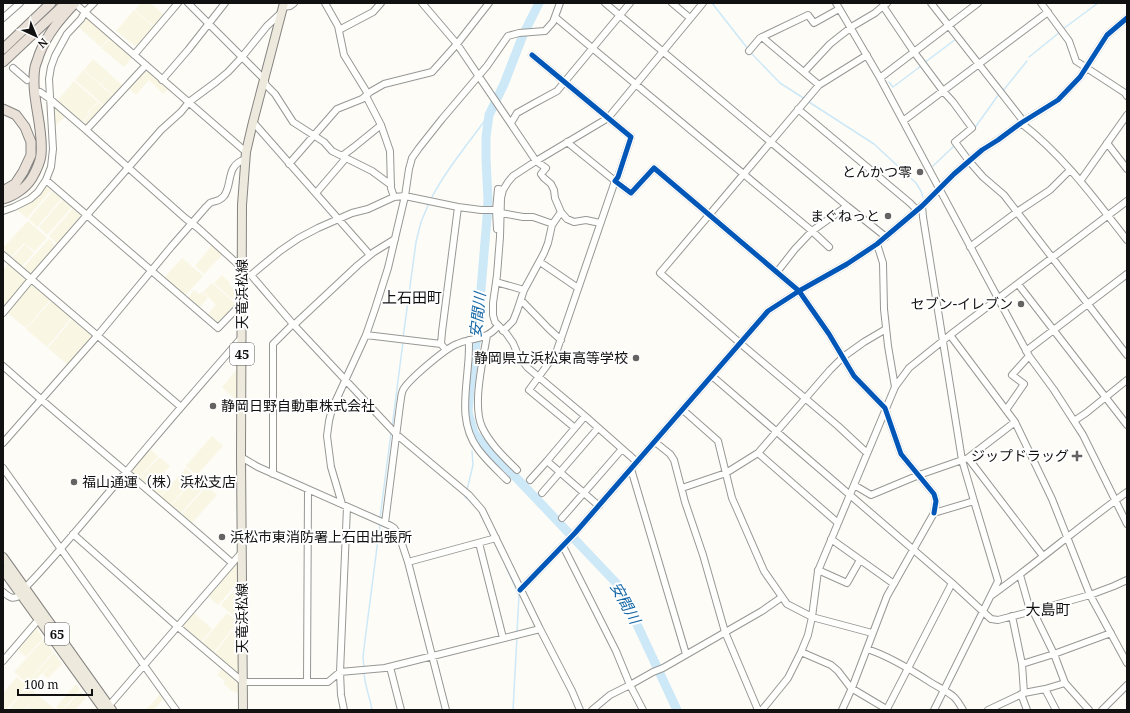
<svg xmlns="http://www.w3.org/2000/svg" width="1130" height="713" viewBox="0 0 1130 713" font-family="'Noto Serif','Noto Sans JP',serif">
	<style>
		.farmland { fill: #f9f7e4 }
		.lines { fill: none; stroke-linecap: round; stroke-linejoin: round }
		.stream { stroke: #cde8f7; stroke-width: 1.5 }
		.river { stroke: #cde8f7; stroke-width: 9 }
		.minor-casing { stroke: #979795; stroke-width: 8 }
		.major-casing { stroke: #858482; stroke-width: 10 }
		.highway-casing { stroke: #858482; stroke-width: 11 }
		.minor { stroke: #fffffe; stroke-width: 6 }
		.major { stroke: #ede9dc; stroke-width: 8 }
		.highway { stroke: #eae1d8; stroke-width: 9 }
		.cycleway-casing { stroke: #fff; stroke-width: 8 }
		.cycleway { stroke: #0057b8; stroke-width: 5 }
		.poi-dot { fill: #646362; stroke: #fff; stroke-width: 1.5 }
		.labels { text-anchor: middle; stroke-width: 4; stroke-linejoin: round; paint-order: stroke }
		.shield { fill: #fff; stroke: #585858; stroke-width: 1 }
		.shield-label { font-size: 13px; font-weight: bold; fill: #111 }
		.poi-label { font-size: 14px; fill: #111; stroke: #fff; text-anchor: end }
		.street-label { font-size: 14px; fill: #111; stroke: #fff }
		.neighbourhood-label { font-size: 15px; fill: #111; stroke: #fff }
		.water-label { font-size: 15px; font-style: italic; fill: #1768a6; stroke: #fff }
	</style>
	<rect width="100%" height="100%" fill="#fdfcf7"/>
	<path class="farmland" d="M141,3H151L164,15L154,26L135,10Z
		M134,10L154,27L137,47L116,31Z
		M86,17L110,37L101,47L77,26Z
		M111,38L132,57L124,67L101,48Z
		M93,59L110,74L100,84L84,70Z
		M144,69H147L169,89L163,94L141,72Z
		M83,70L113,96L105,106L75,80Z
		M141,73L149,80L136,95L127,87Z
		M110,74L123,86L114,96L101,84Z
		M74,81L98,102L88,112L90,114L81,123L57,101Z
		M99,102L104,107L87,126H85L82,123L91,114L89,112Z
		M53,105L66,116L55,126Z
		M47,184L53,188L27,218L17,210L25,206L36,198L42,192Z
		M54,189L63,197L37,227L29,219Z
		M64,198L73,206L47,235L39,227Z
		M74,207L84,215L58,245L49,236Z
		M28,221L47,238L35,251L24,243L10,258L3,252V248Z
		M49,239L57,247L32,276L22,269Z
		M25,244L34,253L21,267L11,259Z
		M213,244L223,254L204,274L195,266Z
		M182,258L203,276L184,297L163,279Z
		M10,262L29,279L4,308L3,307V270Z
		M222,275L230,283L229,284L236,291L239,289L238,304L214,283Z
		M32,282L52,298L26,328L6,312Z
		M212,283L236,304L217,325L206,316L216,305L203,292Z
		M194,290L199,294L202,292L208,298L198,309L187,299Z
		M53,299L73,316L47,347L26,329Z
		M74,317L95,335L68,365L48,348Z
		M238,368V402L222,387Z
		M212,436L223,446L197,475L186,466Z
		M149,448L158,456L139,478L130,470Z
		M159,457L170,466L149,487L139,479Z
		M186,468L195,476L170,506L160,497Z
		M163,474L172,481L160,496L150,488Z
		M196,477L206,485L180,514L171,506Z
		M207,486L217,495L191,524L181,515Z
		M237,563H238V582L218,605L208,596Z
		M238,586V620L221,605Z
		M194,613L212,629L200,643L181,627Z
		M227,613L238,622L212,654L201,644Z
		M238,624V676L213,655Z
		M36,627L43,638L26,657L17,648Z
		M44,639L53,652L27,683L14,672Z
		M54,653L57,657L42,674H41L30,686L27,683Z
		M57,657L62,664L48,678L43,674Z
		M223,668L238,680V693L232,691L223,683L225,681L217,675Z
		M17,677L27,686L6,710L3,708V693Z
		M76,684L80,690L62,710H60L56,707Z
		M28,686L38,695L24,710H8Z
		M81,691L86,698L75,710H63Z
		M161,693L164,698L154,710H146Z
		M38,695L56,710H25Z"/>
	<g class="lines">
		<path class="stream" d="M712,3L748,49
			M1063,29L1098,3
			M750,52L780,83L805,99
			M1029,57L1060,32
			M924,63L956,39
			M889,82L893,87L921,66
			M1002,92L1027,61
			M809,102L874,144L916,183L921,191L923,197
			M974,129L999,94
			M933,166L954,146
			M431,199C445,171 470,141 489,115
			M403,338L416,242L421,222L429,203
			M392,427L403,342
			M467,490L473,465L472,451
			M466,495L465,497L472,503
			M380,518L391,433
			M506,567L519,595L517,632
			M364,667L363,657L364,648L380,524
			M364,671C364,684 370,697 372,710
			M513,710L517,636"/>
		<path class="river" d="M539,3L523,35L504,84L489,115L486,137V159L488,200L487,218L477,337L470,388L468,412L474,433L488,450L510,471L619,586L677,710"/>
		<defs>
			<path id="minor" d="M188,3L264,79L266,85L275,94L293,122L324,142L332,151L372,171L391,185
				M325,3L338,26L344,55L368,94
				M422,3L457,44L536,161L546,168L541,174L544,178L551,184L554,190L555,198L561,212L567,219L574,222L586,220L600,223
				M605,3L847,206L886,237
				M672,3L690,18
				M836,3L880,78L1029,356L1054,390L1074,421L1083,435L1127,524
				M887,3L883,6L914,52L943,91L953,102L972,128L955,142L969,161L983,177L1004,195L1127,355
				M931,3L1024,122
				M1041,3L1069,41L1076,61L1125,93L1127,96
				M79,7L246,152
				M283,7L290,6L294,3
				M555,17L812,231L829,247
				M3,18L20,3
				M339,30L373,12L381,3
				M762,37L819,85
				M749,51L760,38L808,15L814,23L839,9
				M134,55L178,3
				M532,55L631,137L618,177L615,181L631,193L654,168L799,291L829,334L854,376L885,408L901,454L934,494L936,501L934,513
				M13,68L27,80
				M804,72L830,44L840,36L853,26L875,13L883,6
				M880,78L978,3
				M162,80L188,50L225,3
				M40,92L50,99L86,130L146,65
				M366,96L381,125L390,151L391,188L394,197
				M798,109L910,203L917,210
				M903,121L1048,12
				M253,122L370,255
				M511,123L517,113L533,104L557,91L630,3
				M1021,123C1064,156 1094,198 1127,240
				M86,130L185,218L198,228L242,268
				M567,142L615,181L556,353L529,390L575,428
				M1107,143L1127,169
				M342,156L354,147L381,125
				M289,164L337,109L362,99L370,92L384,84L432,72L457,44L489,3
				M46,180L218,328L242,303
				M1081,180L1127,115
				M316,193L346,158
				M3,211L14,207L30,199L38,192L46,180L51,167L53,149L49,79L51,67L55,56L67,34L81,19L85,12L94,3
				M501,213L523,217H533L553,224
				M497,229L496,210L498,189L503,190
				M877,244L883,263L884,309L888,346L895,387
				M970,247L1017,212L1050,190L1070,170
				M3,255L181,407
				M540,262L578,288
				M777,272L795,249L812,231L847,206
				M242,275H251L293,324L396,434L469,495L482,510L540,629L572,691L580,710
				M251,275L280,251L299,238L318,228L352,213L368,209L394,197L405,196L458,207L481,210H496
				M496,282L524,290
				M1018,284L1127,425
				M521,300L549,329L561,340
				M3,313L32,278L161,130L181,112L189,102L216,82L228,72L242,57L267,26L281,13
				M503,331L513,321L517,311L524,290L544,253L548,243L552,225L561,212
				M366,335L441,344
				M487,335C483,360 472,405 482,427C490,444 504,457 517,470
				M950,335L1015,422L1052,499L1090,595L1127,663
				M469,340C469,349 469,357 468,365C466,393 459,424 478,449C486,460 497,470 507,480
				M446,350L441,344L442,332L458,207
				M1026,351L1127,274
				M3,366C78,433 157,496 232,563
				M712,376L952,583L991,619L998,620L1033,611L1090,595L1114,586L1127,580
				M683,410L718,441L732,498L736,507L764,571L787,604L812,617L872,633
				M1006,410L1024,384L1012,375L1029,356
				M585,416L547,461L599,506
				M1074,421L1086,413L1127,380
				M655,442L670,454L674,460L685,502L703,555L725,632L758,710
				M3,443L98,335L171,247L206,207C207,206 209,204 210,203C216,200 219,202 224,196C233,184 225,165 246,159
				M758,453L838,523
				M867,453L838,426L741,344L660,273L819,85L867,55
				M241,457L258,467L391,526L394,528L399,535L408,562L446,710
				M968,458L1015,422
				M637,462L585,416L528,368L519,357L513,343L506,333L495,322L493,315V303L497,275L500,237L501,198L503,190L508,182L513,176L536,161L608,118L703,3
				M3,468L176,710
				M631,469L686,654
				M273,474V344L293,324L296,323L358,265L374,252L395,239
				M530,480L547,461
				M854,485L871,495L919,475L968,458L1043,556
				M682,488L726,473L758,453L830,370L843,357L864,342L886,329
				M542,493L598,428
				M342,504L331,467L327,436L329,421L332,409L366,335L375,309L388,268L405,196L409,169L412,158L419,148L442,119L487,66L508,36L519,33L545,31L553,22L560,3
				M562,518L622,449
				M385,523L400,405C401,400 401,394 403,390C408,380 446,348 457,344C472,337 486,341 498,326
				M73,534L178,627L243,682H328L340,672L385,668L540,629
				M831,539L894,584
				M479,543L503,638
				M563,546L616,651L630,685L643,710
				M408,562L496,538
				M818,570L847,583L860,560
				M1020,575L1030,610L1033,611L1054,654L1065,683
				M25,588C61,551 93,510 127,471C164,426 203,382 242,337
				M520,590L575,533L768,311L799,291L847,264L877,244L922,206L954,174L982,150L998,140L1021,123L1058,100L1080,77L1107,35L1127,18
				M3,592C11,598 12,600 21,595
				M992,595C1038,562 1081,525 1127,492
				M1012,616L1022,664L1024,693
				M867,649C889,656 910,669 930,682C938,687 947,691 954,697C958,701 960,705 963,710
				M801,652L831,665L838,671L851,688L888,710
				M3,661L39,619
				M1022,664L1054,654L1111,633
				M390,667L401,710
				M307,682L308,490
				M1021,694L1027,710
				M107,708L242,552
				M887,709L952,583
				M344,710L341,695L340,672L347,507
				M592,710L610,695L630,685L653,672L663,668L762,611L782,597
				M762,710L788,678L801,652L808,635L812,617L818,571L895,387L909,368L950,335L1127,201
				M842,710L852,688L887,596L934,513L974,501L962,460L923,217L922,206
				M934,710L998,581L974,501
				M988,710L1024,693L1045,689
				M1056,710L1045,689L1065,683L1089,710
				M1102,710L1127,685"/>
			<path id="major" d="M3,557L112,710
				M3,570L104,710
				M243,710L241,457L242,205L246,152L253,122L284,3"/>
			<path id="highway" d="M3,49L51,3
				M3,62L66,3
				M3,109L16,115L25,127L31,142V155L23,172L15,184L3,191
				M3,199C14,196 26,188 32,178C36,171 40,163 41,155C44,126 30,96 35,67C36,63 38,59 39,55C47,34 60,19 75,3"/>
		</defs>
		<use href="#minor" class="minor-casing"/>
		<use href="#major" class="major-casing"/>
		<use href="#highway" class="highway-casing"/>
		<use href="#minor" class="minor"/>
		<use href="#major" class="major"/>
		<use href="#highway" class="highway"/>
		<defs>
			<path id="cycleway" d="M532,55L631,137L618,177L615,181L631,193L654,168L799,291L829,334L854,376L885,408L901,454L934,494L936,501L934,513
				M520,590L575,533L768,311L799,291L847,264L877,244L922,206L954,174L982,150L998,140L1021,123L1058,100L1080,77L1107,35L1127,18"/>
		</defs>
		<use href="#cycleway" class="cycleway-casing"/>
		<use href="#cycleway" class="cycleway"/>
	</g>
	<g class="poi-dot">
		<circle cx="920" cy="172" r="4"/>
		<circle cx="888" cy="216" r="4"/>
		<circle cx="1021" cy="304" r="4"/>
		<circle cx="636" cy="358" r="4"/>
		<circle cx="213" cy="406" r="4"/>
		<path d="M1075 450h4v4h4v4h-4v4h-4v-4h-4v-4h4z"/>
		<circle cx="74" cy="482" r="4"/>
		<circle cx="222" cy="537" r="4"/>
	</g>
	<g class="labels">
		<g class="shield">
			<rect x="230" y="343" width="24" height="22" rx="3"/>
			<rect x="45" y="623" width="24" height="22" rx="3"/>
		</g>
		<g class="shield-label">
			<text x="242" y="359">45</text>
			<text x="57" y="639">65</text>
		</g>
		<g class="poi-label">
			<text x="912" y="177">とんかつ零</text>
			<text x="880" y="221">まぐねっと</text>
			<text x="1013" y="309">セブン-イレブン</text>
			<text x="628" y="363">静岡県立浜松東高等学校</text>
			<text x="221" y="411" text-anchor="start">静岡日野自動車株式会社</text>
			<text x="1069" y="461">ジップドラッグ</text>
			<text x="82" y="487" text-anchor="start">福山通運（株）浜松支店</text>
			<text x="230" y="542" text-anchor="start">浜松市東消防署上石田出張所</text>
		</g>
		<g class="street-label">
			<text transform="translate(242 294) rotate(-90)" y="5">天竜浜松線</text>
			<text transform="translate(242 618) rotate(-90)" y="5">天竜浜松線</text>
		</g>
		<g class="neighbourhood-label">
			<text x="412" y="303">上石田町</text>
			<text x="1048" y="615">大島町</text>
		</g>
		<g class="water-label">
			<text transform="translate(478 315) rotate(-84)" y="5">安間川</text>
			<text transform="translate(625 603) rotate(61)" y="5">安間川</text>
		</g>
	</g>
	<rect width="1130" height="713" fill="none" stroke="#111111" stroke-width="8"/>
	<g transform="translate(36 36) rotate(136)" stroke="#ffffff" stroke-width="3" paint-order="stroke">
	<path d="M0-3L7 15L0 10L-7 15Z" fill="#111111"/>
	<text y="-6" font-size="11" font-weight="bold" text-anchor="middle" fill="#111111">N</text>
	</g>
	<path d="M18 689v6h74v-6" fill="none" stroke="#111111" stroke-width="2"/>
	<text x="24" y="689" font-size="12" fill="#111111" stroke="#ffffff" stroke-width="3" paint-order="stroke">100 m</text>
</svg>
